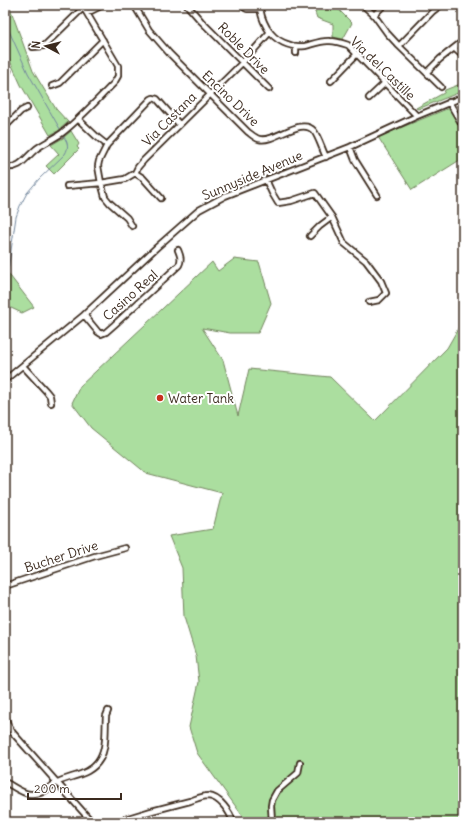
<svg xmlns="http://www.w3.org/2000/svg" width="468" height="827" viewBox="0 0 468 827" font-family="Delius,sans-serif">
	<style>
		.green { fill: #abde9f; stroke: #73845e }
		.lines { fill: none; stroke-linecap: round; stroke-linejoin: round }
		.stream { stroke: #72869d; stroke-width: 1 }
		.minor-casing { stroke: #3b2a1e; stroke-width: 8 }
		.minor { stroke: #fff; stroke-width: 4.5 }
		.poi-dot { fill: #c8321e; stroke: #fff; stroke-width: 1.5 }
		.labels { text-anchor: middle; stroke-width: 4; stroke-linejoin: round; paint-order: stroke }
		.street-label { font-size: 13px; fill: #3b2a1e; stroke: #fff }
		.poi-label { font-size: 13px; fill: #3b2a1e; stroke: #fff; text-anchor: start }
	</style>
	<rect width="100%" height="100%" fill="#fff"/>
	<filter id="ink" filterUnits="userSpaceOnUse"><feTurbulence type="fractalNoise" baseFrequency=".025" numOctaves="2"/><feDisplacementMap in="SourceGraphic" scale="8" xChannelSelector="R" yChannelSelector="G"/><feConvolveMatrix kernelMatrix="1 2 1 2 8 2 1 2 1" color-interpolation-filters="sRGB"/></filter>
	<g filter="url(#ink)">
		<path class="green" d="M5,5H9L33,71L56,109L68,122L58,131L50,135L21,85L5,50Z
			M320,5H334L352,23L343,39L333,37V24L317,18L314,9Z
			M463,83V91L418,109L416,108L440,95L444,93L445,90Z
			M449,108L463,131V158L412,190L378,137Z
			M71,131L79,144L77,147L79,149L54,174L46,166L59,154L51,145L63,138Z
			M234,259L259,262L271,303L258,333H230L202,328L223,360L238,416L249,369L330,377L375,421L447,348L463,320V822H247L197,753L189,727L199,682L196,656L184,617L182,568L169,536L213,529L222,493L146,473L91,428L72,403L80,386L212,262L218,271Z
			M5,270L7,272L34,307L22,313L11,308L5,307Z"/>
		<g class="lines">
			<path class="stream" d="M5,22L28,73L60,129
				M5,279L7,277L16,217L20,206L27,193L39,179L65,154C69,147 68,143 64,137"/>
			<defs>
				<path id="minor" d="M134,5L149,30L169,53L248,132C251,134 255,138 259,139C275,143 301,116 314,131C319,138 322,149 326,157
					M187,5L201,21L269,89
					M244,5L245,8L247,9H260
					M260,5C260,14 263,21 267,28C275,41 290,48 305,46C313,44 322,40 330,41C336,41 342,43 348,45L417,116
					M363,5L374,15L387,33L399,46L441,87
					M87,13L103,5
					M374,15L384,5
					M399,46L433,11L441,5
					M33,47L44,46L83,8
					M454,48L463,56
					M296,53V46
					M427,72L440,59L463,41
					M5,75L8,71
					M331,81L357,54
					M52,86L60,83L103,40
					M369,98L385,83
					M449,102L463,126
					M78,119L97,137L107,145
					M5,127L21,111L27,108
					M350,147L355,160L377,195
					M5,167C21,169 25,158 36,149C44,143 54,139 62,133C81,118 97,100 114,83L118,76V66L82,5
					M135,173L143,178L161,198
					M266,180L272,193L278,203L291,201L315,193L332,217L344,243L366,261L381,281L386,293L379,300L369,302
					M101,182L105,197L110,203L127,218L132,226
					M101,183L98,166L99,161L107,145L151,99L153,98L157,99L179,124
					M67,186L101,183L125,179L135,173L138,167L144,160L243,62L270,32
					M310,236L320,226L332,217
					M84,315L98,332L101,334L106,332L114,325L179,265C182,259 180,255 178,250
					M23,366L46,391L50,396L51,403
					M5,380L84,315L157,247L199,210L225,196L350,147L417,116L463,97
					M5,586L95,556L125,548
					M5,716L8,725L13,733L92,822
					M5,782C13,786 21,793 30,794C45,795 47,787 58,782C73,775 91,775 100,759C107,747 105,729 106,716L108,711
					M115,822C140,814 165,807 190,801C196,799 202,796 208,796C220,797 230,812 233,822
					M272,822L271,806L272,800L277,791L298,773L300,763"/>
			</defs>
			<use href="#minor" class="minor-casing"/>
			<use href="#minor" class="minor"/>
		</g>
	</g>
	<circle class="poi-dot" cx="160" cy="398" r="4"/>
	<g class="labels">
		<g class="street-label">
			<text transform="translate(244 48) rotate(45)" y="5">Roble Drive</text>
			<text transform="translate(383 68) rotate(44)" y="5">Via del Castille</text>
			<text transform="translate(231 98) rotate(44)" y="5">Encino Drive</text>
			<text transform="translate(169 119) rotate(-45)" y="5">Via Castana</text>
			<text transform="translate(252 175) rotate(-23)" y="5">Sunnyside Avenue</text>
			<text transform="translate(130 295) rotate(-42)" y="5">Casino Real</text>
			<text transform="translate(61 556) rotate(-18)" y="5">Bucher Drive</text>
		</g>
		<g class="poi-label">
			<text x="168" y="403">Water Tank</text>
		</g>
	</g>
	<rect width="468" height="827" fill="none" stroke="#fff" stroke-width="20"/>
	<rect x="10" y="10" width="448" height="807" fill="none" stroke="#3b2a1e" stroke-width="1.5" filter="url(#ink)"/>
	<g transform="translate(46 46) rotate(277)" stroke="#ffffff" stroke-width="3" paint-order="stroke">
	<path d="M0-3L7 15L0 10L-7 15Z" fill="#3b2a1e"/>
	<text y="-6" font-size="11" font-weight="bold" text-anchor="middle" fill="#3b2a1e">N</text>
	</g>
	<path d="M28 793v6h93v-6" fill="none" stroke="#3b2a1e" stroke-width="2"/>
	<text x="34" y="793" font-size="12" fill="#3b2a1e" stroke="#ffffff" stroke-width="3" paint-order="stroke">200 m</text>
</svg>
